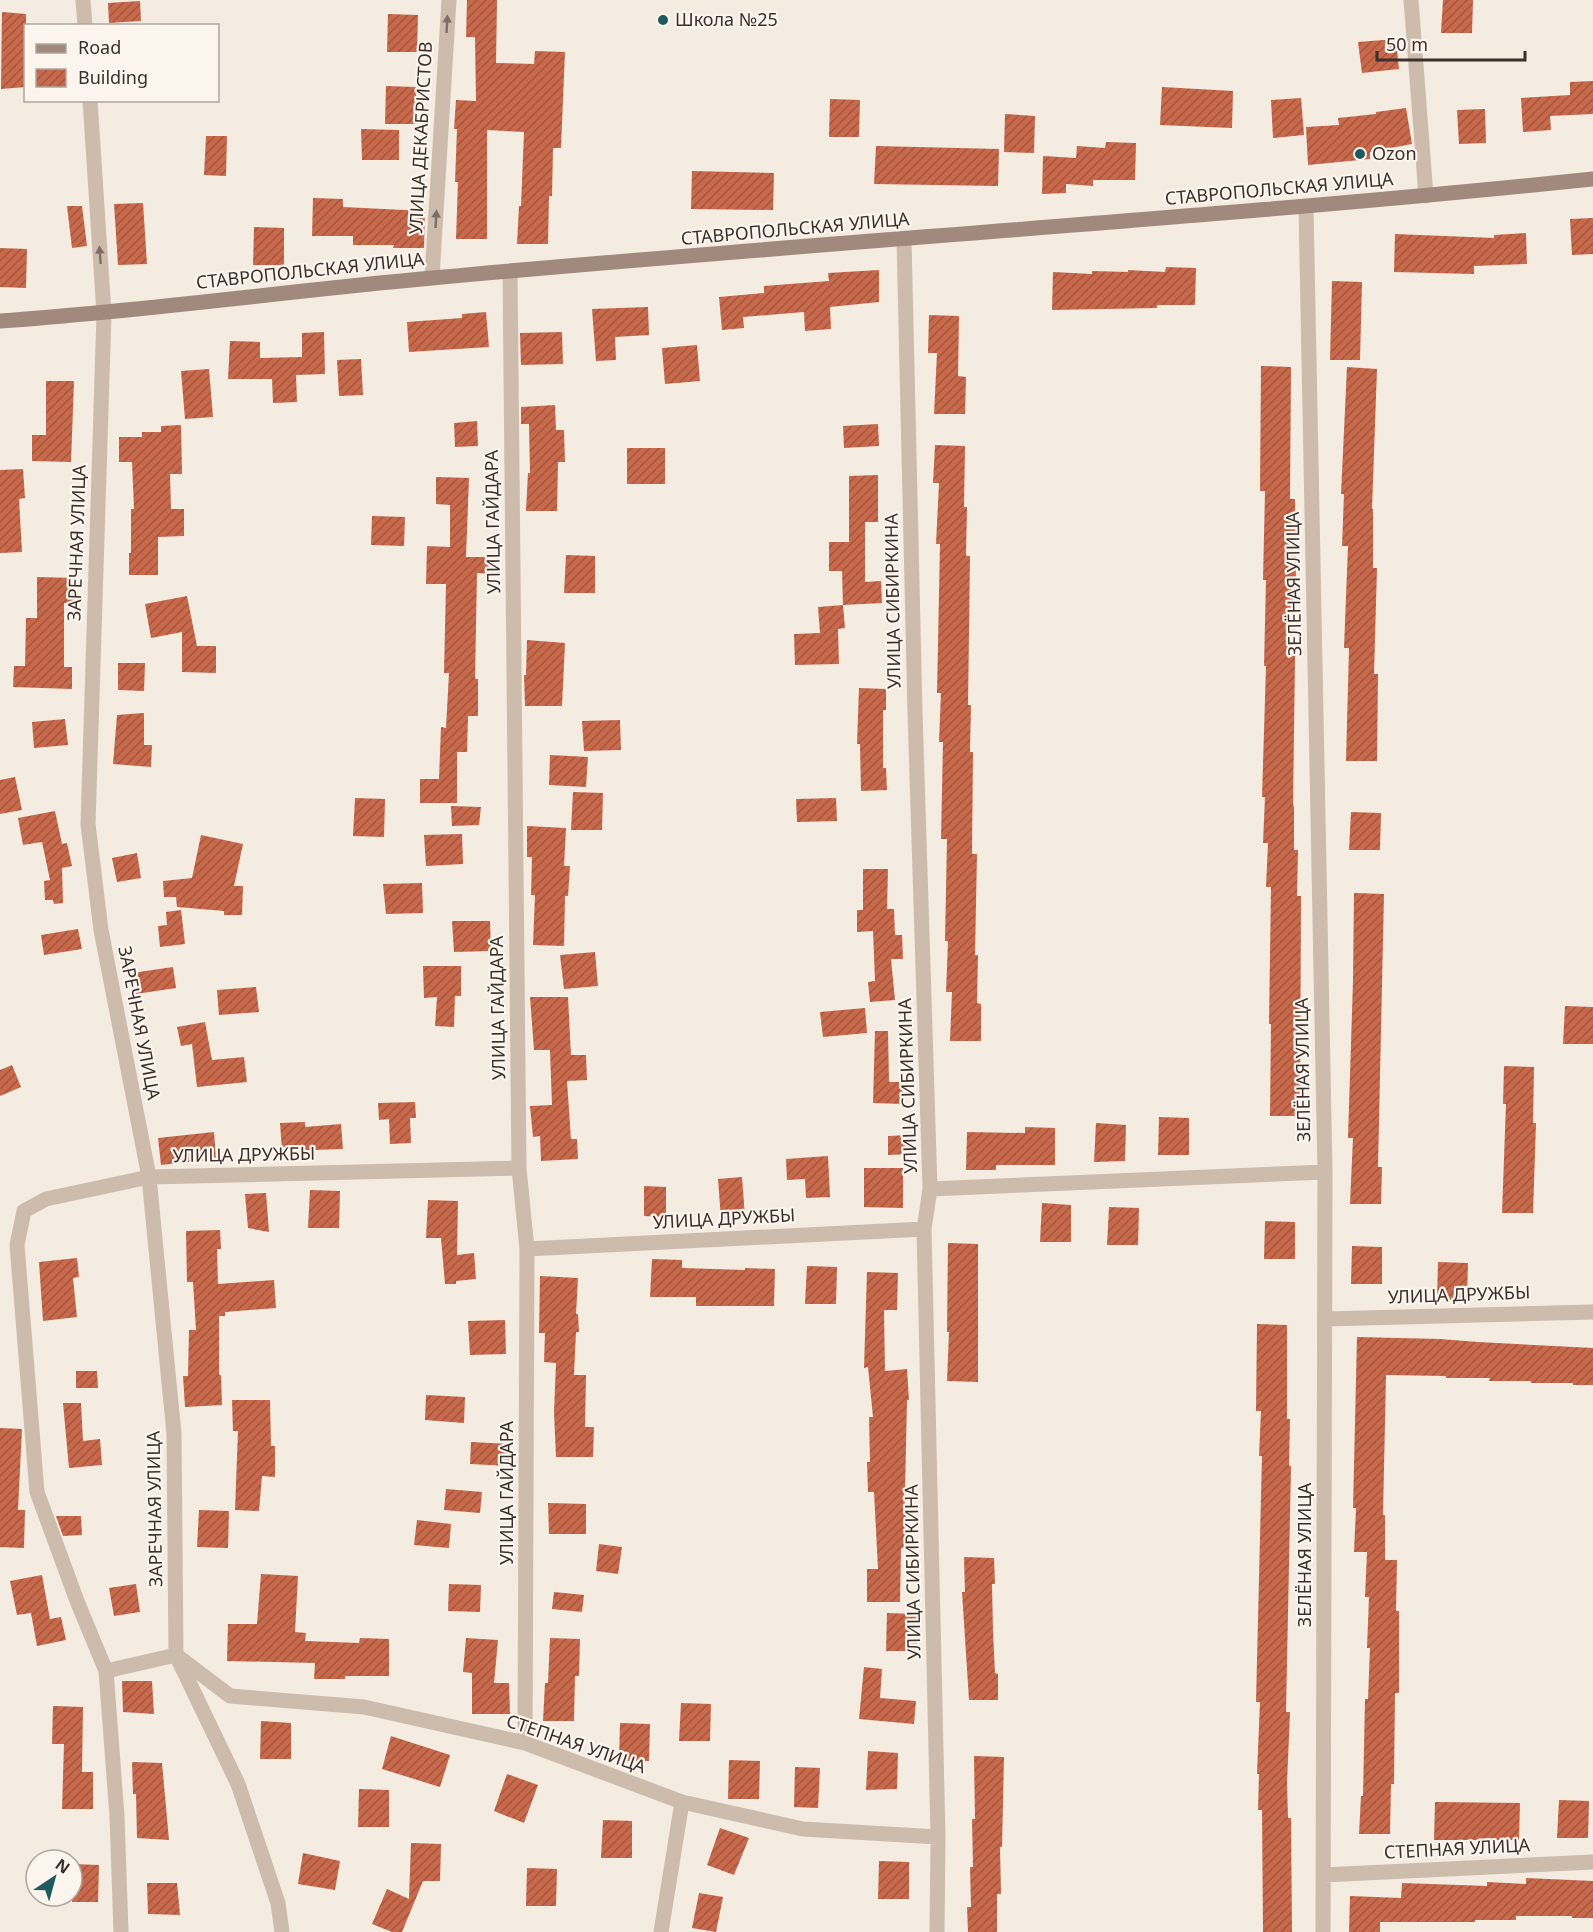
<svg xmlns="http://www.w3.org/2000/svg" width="1593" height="1932" viewBox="0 0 1593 1932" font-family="'Noto Sans',sans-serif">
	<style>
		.building { fill: url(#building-hatch) }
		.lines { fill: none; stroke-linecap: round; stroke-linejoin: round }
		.street { stroke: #cdbbac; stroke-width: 15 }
		.secondary { stroke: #a18a7d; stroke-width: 15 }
		.oneway { fill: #7d6f65 }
		.poi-dot { fill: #1f5a5e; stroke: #fbf5ee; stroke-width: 2 }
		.labels { text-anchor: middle; stroke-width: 4.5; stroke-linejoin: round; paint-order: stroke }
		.poi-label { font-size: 18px; fill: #3b302b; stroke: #fbf5ee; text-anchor: start }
		.street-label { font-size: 18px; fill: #3b302b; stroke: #fbf5ee }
	</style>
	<defs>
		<pattern id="building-hatch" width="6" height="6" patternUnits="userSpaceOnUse" patternTransform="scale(1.5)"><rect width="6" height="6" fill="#c8694b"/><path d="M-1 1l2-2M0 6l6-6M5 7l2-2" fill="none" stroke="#a4573f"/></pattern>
	</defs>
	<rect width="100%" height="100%" fill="#f4ebe1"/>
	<path class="building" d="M467,0H497L496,63L534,64L535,51L565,52L561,148H553L552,196H549L548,244H517L519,206H521L524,132L487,130V239H456L458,182H455L457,129H454L456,100L476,101L475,37H466Z
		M1443,0H1473L1472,33H1441Z
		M140,1L141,21L109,23L108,3Z
		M2,12L26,14V87L1,89Z
		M388,14L418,15L417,52H387Z
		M1396,39L1399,69L1362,73L1358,42Z
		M1593,81V114L1550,116L1551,130L1523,132L1521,98L1570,95V82Z
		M386,86L416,87V124H385Z
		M1162,87L1233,91L1232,128L1160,125Z
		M1301,98L1304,135L1273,138L1271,100Z
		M830,99L860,100L859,137H829Z
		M1406,108L1412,144L1370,152V159L1308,165L1306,127L1339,125L1338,118L1376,114V112Z
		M1485,109L1486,143L1459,144L1457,110Z
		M1005,114L1035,116L1034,153L1004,152Z
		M361,129L399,130V160H362Z
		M206,136H227L226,176L204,175Z
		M1106,142L1136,143L1135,180H1093V186L1066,184V193L1042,194L1043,156L1076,158L1077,146L1105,148Z
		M876,146L999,149L998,186L874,184Z
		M692,171L774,173L773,210L691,209Z
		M313,198L343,199V207L425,211L424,248H393L394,245H353V236H312Z
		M143,203L147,264L118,265L114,204Z
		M67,206H82L87,246L72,248Z
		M1593,218V254L1572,255L1570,219Z
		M254,227L284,228V265H253Z
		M1526,233L1527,264L1474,266V274L1394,272L1395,234L1494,238V235Z
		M0,248L27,249L26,288L0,287Z
		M1166,267L1196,268L1195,305H1157V308L1052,310L1053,272L1092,274V271L1128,272V270L1165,272Z
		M879,270V302L830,307L831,329L805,331L804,312L743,317L744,328L722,330L719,297L764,293V286L829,281L828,273Z
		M1332,281L1362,282L1360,360H1330Z
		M648,307L649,335L615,337L616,360L596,361L592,309Z
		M486,312L489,347L409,352L407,322L462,318V314Z
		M929,315L959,316L958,376L966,377L965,414H934L937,353H928Z
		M324,332L325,374L296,375L297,402L273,403L272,379H228L230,341L260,342V358L302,357V333Z
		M562,332L563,364L521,365L520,333Z
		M697,345L700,381L665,384L662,348Z
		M361,359L363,395L339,396L337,360Z
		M1261,366L1291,367L1290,499H1295L1296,586L1293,806H1294V850H1298L1297,896H1301L1300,1116H1270L1271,1024H1269L1271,887H1266L1268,843H1263L1265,797H1262L1266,666H1264L1266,580H1263L1265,491H1260Z
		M1347,367L1377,369L1372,509H1373V568H1377L1374,674H1378L1377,761H1346L1349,648H1344L1348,546H1342L1344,494H1341Z
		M209,369L213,417L185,419L181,371Z
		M46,381H74L71,462L32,461V435H46Z
		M555,405L556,430H564L565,462H558L557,511H526L528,473H530L529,424H521V407Z
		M477,421L478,446L455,447L454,423Z
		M878,424L879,446L844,448L843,426Z
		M181,425L182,474H170L171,509H184V536L158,537V575H129V553H131V509H134L132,462H119V437H142V432H161V426Z
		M935,445L965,446L964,507H967L966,556H970L968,705H971L970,752H973L972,854H977L975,955H978L977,1003L981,1004V1041H950L952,992H946L948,941H945L947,839H941L943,742H939L941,693H937L940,544H936L939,483H933Z
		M627,448H665V484H627Z
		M23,469L25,498L19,499L22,552L0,553V470Z
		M878,475V522H865V582L881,581L882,603L843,605L842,571H829V542H849V476Z
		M436,477L469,478L466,557H492L491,574L477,573L475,679H478V716H468L467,752H457V803H420V779H439L441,727L446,728L449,673H444L446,584H426L427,546L450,547V505L436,504Z
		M372,516L405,517L404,546L371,545Z
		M566,555L595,556V593H564Z
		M37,577L76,578L75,604L64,603V667H72V689L13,687L14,666H25L26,618H37Z
		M187,596L197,646H216V673L182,672V632L151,638L145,604Z
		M843,605L845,628L838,629L839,664L795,665L794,634L820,633L818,607Z
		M527,640L565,643L562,706H525L524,675H526Z
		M118,663H145L144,691L118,690Z
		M859,688L886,689V710H883V768H886L887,790L861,791L860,744H857Z
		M144,713V745H152L151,767L113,764L117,715Z
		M65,719L68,745L34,748L32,722Z
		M620,720L621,750L584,751L582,721Z
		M550,755L588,757L586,787L549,785Z
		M15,777L22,810L0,814V780Z
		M573,792L603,793L602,830H571Z
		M355,798L385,799L384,837L353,836Z
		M836,798L837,821L797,822L796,799Z
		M451,806L481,807L479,825L452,826Z
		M55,811L62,844L67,843L72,866L62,868L63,903L54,904L53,900H45L44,881L50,880L42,842L23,845L18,818Z
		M1351,812L1381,813L1380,850H1349Z
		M527,826L566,828L564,866H570L568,896H565L564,946L533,945L535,895H531L532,857H527Z
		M462,834L463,864L426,866L424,835Z
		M201,835L243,844L234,886H243L242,915H224V911L177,907L176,897H164L163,881L192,878Z
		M137,853L141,878L117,882L112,858Z
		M863,869H888L887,909H894L895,935H902L903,959H891L895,1000L870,1002L868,982L875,981L873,931L857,932V910H863Z
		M422,883L423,913L386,914L383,884Z
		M1354,893L1384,894L1378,1167H1382L1381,1204H1350L1353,1138H1348L1353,981Z
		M181,910L185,944L160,947L158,926L167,925L166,912Z
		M452,921H490L491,951L454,952Z
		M78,929L82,949L44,955L41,935Z
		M595,952L598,986L564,989L560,955Z
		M423,966H461V996H455L454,1027L435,1026L437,997L424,998Z
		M173,967L176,988L136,994L132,973Z
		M256,987L259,1012L219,1015L217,990Z
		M530,997H568L571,1055H586L587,1080L567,1081L571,1139H577L578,1159L541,1161L540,1136L533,1137L530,1106L552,1105L550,1050H534Z
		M1565,1006L1593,1007V1044H1563Z
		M865,1008L867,1033L823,1037L820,1012Z
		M205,1022L212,1060L244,1057L247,1082L197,1087L192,1044L181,1046L177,1027Z
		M875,1031H888L889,1082H903L902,1104L873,1103Z
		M12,1065L21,1087L0,1096V1070Z
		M1504,1066L1534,1067L1533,1123H1536L1533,1213H1502L1506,1104H1503Z
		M415,1102L416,1118H410L411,1143L390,1144L389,1119L379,1120L378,1103Z
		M1159,1117L1189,1118V1155H1158Z
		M305,1122V1127L341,1124L343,1149L282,1151L280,1123Z
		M1096,1123L1126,1125L1125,1161L1094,1162Z
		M1025,1127L1055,1128V1165H996V1170H966L967,1132L1025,1133Z
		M214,1132L216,1159L161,1165L158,1138Z
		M909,1135L910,1154L888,1155V1136Z
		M828,1156L830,1197L806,1198L805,1179L787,1180L786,1159Z
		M864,1168H903V1208L864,1207Z
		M742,1177L745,1217L721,1219L718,1179Z
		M644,1186L666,1187V1217L644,1216Z
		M310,1190L340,1191L339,1228H308Z
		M266,1193L269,1232L248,1228L245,1194Z
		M428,1200L458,1201L457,1255L474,1253L476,1279L456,1281V1284H445L441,1238H426Z
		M1042,1203L1071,1205V1242H1040Z
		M1109,1207L1139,1208L1138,1245H1107Z
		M1265,1221L1295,1222V1259H1264Z
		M220,1230L221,1249H217L218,1284L274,1280L276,1308L225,1312V1316H219V1375H221L222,1405L185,1407L183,1376H188L189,1330H196L193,1282H187L186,1231Z
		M948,1243L978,1244V1382L947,1381L949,1332H947Z
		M1352,1246L1382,1247V1284H1351Z
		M77,1258L79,1277L73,1278L77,1317L43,1321L39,1262Z
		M652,1259L682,1260V1268L745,1270V1268L775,1269L774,1306H696V1297H650Z
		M1438,1262L1468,1263L1467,1300H1437Z
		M807,1266L837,1267L836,1304H805Z
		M867,1272L898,1273L897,1310H884L885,1371L907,1369L909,1400H907L905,1492H904L908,1547L901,1548L900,1602H867V1569H878L874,1492H868L867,1462H870L869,1417H873L868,1367L864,1368Z
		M540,1276L578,1278L576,1314H578L579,1332H576L574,1375H586L585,1427H594L593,1457H556L554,1412L556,1363L544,1362L545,1333H539Z
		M505,1320L506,1354L470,1355L468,1321Z
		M1257,1324L1287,1325V1419H1290L1289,1466H1291L1286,1712H1290L1287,1783L1288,1818H1291L1292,1932H1263L1262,1810H1258L1259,1774H1257L1260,1702H1256L1262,1456H1259L1261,1411H1256Z
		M1357,1337L1440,1339L1478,1342L1593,1348V1385H1573V1383H1531V1381H1489L1490,1378H1446V1376L1386,1375L1383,1515H1385V1560H1397L1396,1611H1399V1693H1395L1394,1784H1391L1390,1834H1359L1361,1796H1363L1365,1699H1368L1370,1648H1367L1369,1597H1365L1367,1552H1354L1356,1508H1353Z
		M76,1371H97L98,1388H76Z
		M426,1395L465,1397L464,1423L425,1420Z
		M232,1400H270L271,1446H275V1477L262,1476L259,1511L235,1510L238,1431H233Z
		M63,1403H81L83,1441L100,1439L102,1465L69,1468Z
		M0,1428L22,1429L18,1510H25L24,1548L0,1547Z
		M471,1442L510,1444L509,1466L470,1464Z
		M446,1489L482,1492L480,1513L444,1510Z
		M548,1503L586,1504V1534H549Z
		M199,1510L229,1511L228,1548L197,1547Z
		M56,1516H81L82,1535L63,1536Z
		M417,1520L451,1524L449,1548L414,1545Z
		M599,1544L622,1547L618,1574L596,1571Z
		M964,1557L994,1558L995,1584H992L993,1632L995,1673L998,1674V1700H969L962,1592H965Z
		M261,1574L298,1576L295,1632L306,1633L305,1641L359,1643L360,1638L389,1639V1676H345V1679H314L315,1663L227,1661L228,1624H257Z
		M42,1575L50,1619L61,1617L66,1640L37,1646L31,1613L17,1615L10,1581Z
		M136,1584L140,1612L114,1616L109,1588Z
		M449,1584L481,1585L480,1612L448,1611Z
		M554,1592L584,1595L582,1612L552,1609Z
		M887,1613L917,1614V1651H886Z
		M466,1638L498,1640L494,1683H509L510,1714H472V1673L463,1672Z
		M550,1638L580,1639L579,1676H575L574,1721H543L545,1683H548Z
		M864,1667L882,1669L880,1698L916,1701L914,1724L859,1719Z
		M122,1681H152L154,1714L123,1712Z
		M681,1703L711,1704L710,1741H679Z
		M53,1706L83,1707L82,1772H93V1809H62L64,1744H52Z
		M261,1721L291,1723V1759H260Z
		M620,1723L650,1724L649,1761H619Z
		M391,1736L450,1755L440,1787L382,1769Z
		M868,1751L898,1753L897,1789L866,1790Z
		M974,1756L1004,1757L1002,1847H1000L1001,1894H997V1932H968L967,1907H971L970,1867H973L972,1819H975Z
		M729,1760L760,1761L759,1799H728Z
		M132,1762L162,1763L169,1840L137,1838L136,1794H133Z
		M795,1767L820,1768L818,1808L794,1807Z
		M507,1774L538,1785L524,1823L494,1811Z
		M359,1789L389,1790V1827H358Z
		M1559,1800L1589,1801L1588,1838H1557Z
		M1435,1802L1520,1803L1519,1840H1434Z
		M603,1820L632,1821V1858H601Z
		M720,1828L749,1838L734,1875L707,1865Z
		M411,1843L441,1844L440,1881H423L402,1932H392L372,1924L387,1889L409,1899Z
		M303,1853L340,1861L335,1890L298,1884Z
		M879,1861L909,1862V1899H878Z
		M72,1864L99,1865L98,1902H72Z
		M527,1868L557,1869L556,1906H526Z
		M1526,1878L1593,1881V1918H1572V1916H1516V1920H1475V1922H1380V1932H1349L1350,1896L1401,1898L1402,1883L1487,1886V1882L1526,1884Z
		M147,1883H177L180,1915L148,1914Z
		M699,1893L723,1897L716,1932L692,1928Z"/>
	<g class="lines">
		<path class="street" d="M83,0L85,26
			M1411,0L1426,196
			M90,100L104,314L88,824L101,930L149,1177L174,1434L176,1655L238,1784L278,1903L282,1932
			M1306,207L1325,1172L1323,1932
			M904,239L915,712L930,1189L924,1229L938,1837L937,1932
			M510,272L519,1168L527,1249L525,1743
			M432,277L449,0
			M930,1189L1325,1172
			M527,1249L924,1229
			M1326,1319L1593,1312
			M106,1671L176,1655L230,1696L364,1707L525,1743L682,1802L803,1829L938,1837
			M1323,1875L1593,1862
			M121,1932L117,1816L106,1671L77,1601L37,1492L17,1245L24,1211L46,1199L149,1177L519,1168
			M661,1932L682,1802"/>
		<path class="secondary" d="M0,321C144,311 288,291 432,278C819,242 1206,219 1593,179"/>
	</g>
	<defs><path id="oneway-solid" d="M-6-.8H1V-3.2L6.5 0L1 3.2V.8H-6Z" transform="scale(1.5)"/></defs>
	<g class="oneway">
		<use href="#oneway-solid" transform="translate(447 24) rotate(-87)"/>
		<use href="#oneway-solid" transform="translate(436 219) rotate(-87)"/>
		<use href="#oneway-solid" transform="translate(100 255) rotate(-94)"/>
	</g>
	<g class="poi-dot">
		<circle cx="663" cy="20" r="6"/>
		<circle cx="1360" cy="154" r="6"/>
	</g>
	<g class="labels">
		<g class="poi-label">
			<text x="675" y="26">Школа №25</text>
			<text x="1372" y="160">Ozon</text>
		</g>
		<g class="street-label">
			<text transform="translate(421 138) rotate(-87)" y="6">УЛИЦА ДЕКАБРИСТОВ</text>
			<text transform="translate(1279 189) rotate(-5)" y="6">СТАВРОПОЛЬСКАЯ УЛИЦА</text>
			<text transform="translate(795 229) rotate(-5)" y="6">СТАВРОПОЛЬСКАЯ УЛИЦА</text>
			<text transform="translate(310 271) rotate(-6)" y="6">СТАВРОПОЛЬСКАЯ УЛИЦА</text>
			<text transform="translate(493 522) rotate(-91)" y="6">УЛИЦА ГАЙДАРА</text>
			<text transform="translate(77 543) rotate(-88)" y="6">ЗАРЕЧНАЯ УЛИЦА</text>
			<text transform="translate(1294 584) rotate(-91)" y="6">ЗЕЛЁНАЯ УЛИЦА</text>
			<text transform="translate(893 601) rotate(-91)" y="6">УЛИЦА СИБИРКИНА</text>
			<text transform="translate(498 1008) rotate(-91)" y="6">УЛИЦА ГАЙДАРА</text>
			<text transform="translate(139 1023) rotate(79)" y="6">ЗАРЕЧНАЯ УЛИЦА</text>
			<text transform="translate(1303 1070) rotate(-91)" y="6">ЗЕЛЁНАЯ УЛИЦА</text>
			<text transform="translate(908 1086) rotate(-92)" y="6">УЛИЦА СИБИРКИНА</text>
			<text transform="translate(244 1155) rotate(-1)" y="6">УЛИЦА ДРУЖБЫ</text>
			<text transform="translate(724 1219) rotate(-3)" y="6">УЛИЦА ДРУЖБЫ</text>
			<text transform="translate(1459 1295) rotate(-2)" y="6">УЛИЦА ДРУЖБЫ</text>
			<text transform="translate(507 1493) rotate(-90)" y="6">УЛИЦА ГАЙДАРА</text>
			<text transform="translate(155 1509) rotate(-91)" y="6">ЗАРЕЧНАЯ УЛИЦА</text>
			<text transform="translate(1305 1555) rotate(-90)" y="6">ЗЕЛЁНАЯ УЛИЦА</text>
			<text transform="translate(913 1572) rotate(-91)" y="6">УЛИЦА СИБИРКИНА</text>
			<text transform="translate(576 1744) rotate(19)" y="6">СТЕПНАЯ УЛИЦА</text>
			<text transform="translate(1457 1849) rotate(-3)" y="6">СТЕПНАЯ УЛИЦА</text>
		</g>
	</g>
	<rect x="24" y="24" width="195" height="78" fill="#fbf5ee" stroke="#aea6a0" stroke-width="1.5"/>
	<rect x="36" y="44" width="30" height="9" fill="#a18a7d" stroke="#aea6a0" stroke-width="1.5"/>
	<text x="78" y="54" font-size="18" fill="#3b302b">Road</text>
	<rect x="36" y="69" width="30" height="18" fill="url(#building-hatch)" stroke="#aea6a0" stroke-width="1.5"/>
	<text x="78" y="84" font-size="18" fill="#3b302b">Building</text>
	<g transform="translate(54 1878) rotate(36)"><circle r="28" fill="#fbf5ee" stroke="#aea6a0" stroke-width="1.5"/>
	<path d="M0-4.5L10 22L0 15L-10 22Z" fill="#1f5a5e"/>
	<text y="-9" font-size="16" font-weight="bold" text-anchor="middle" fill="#3b302b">N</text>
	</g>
	<path d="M1377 51v9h148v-9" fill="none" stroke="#3b302b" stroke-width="3"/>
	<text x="1386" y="51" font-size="18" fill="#3b302b" stroke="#fbf5ee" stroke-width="4.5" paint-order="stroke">50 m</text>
</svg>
